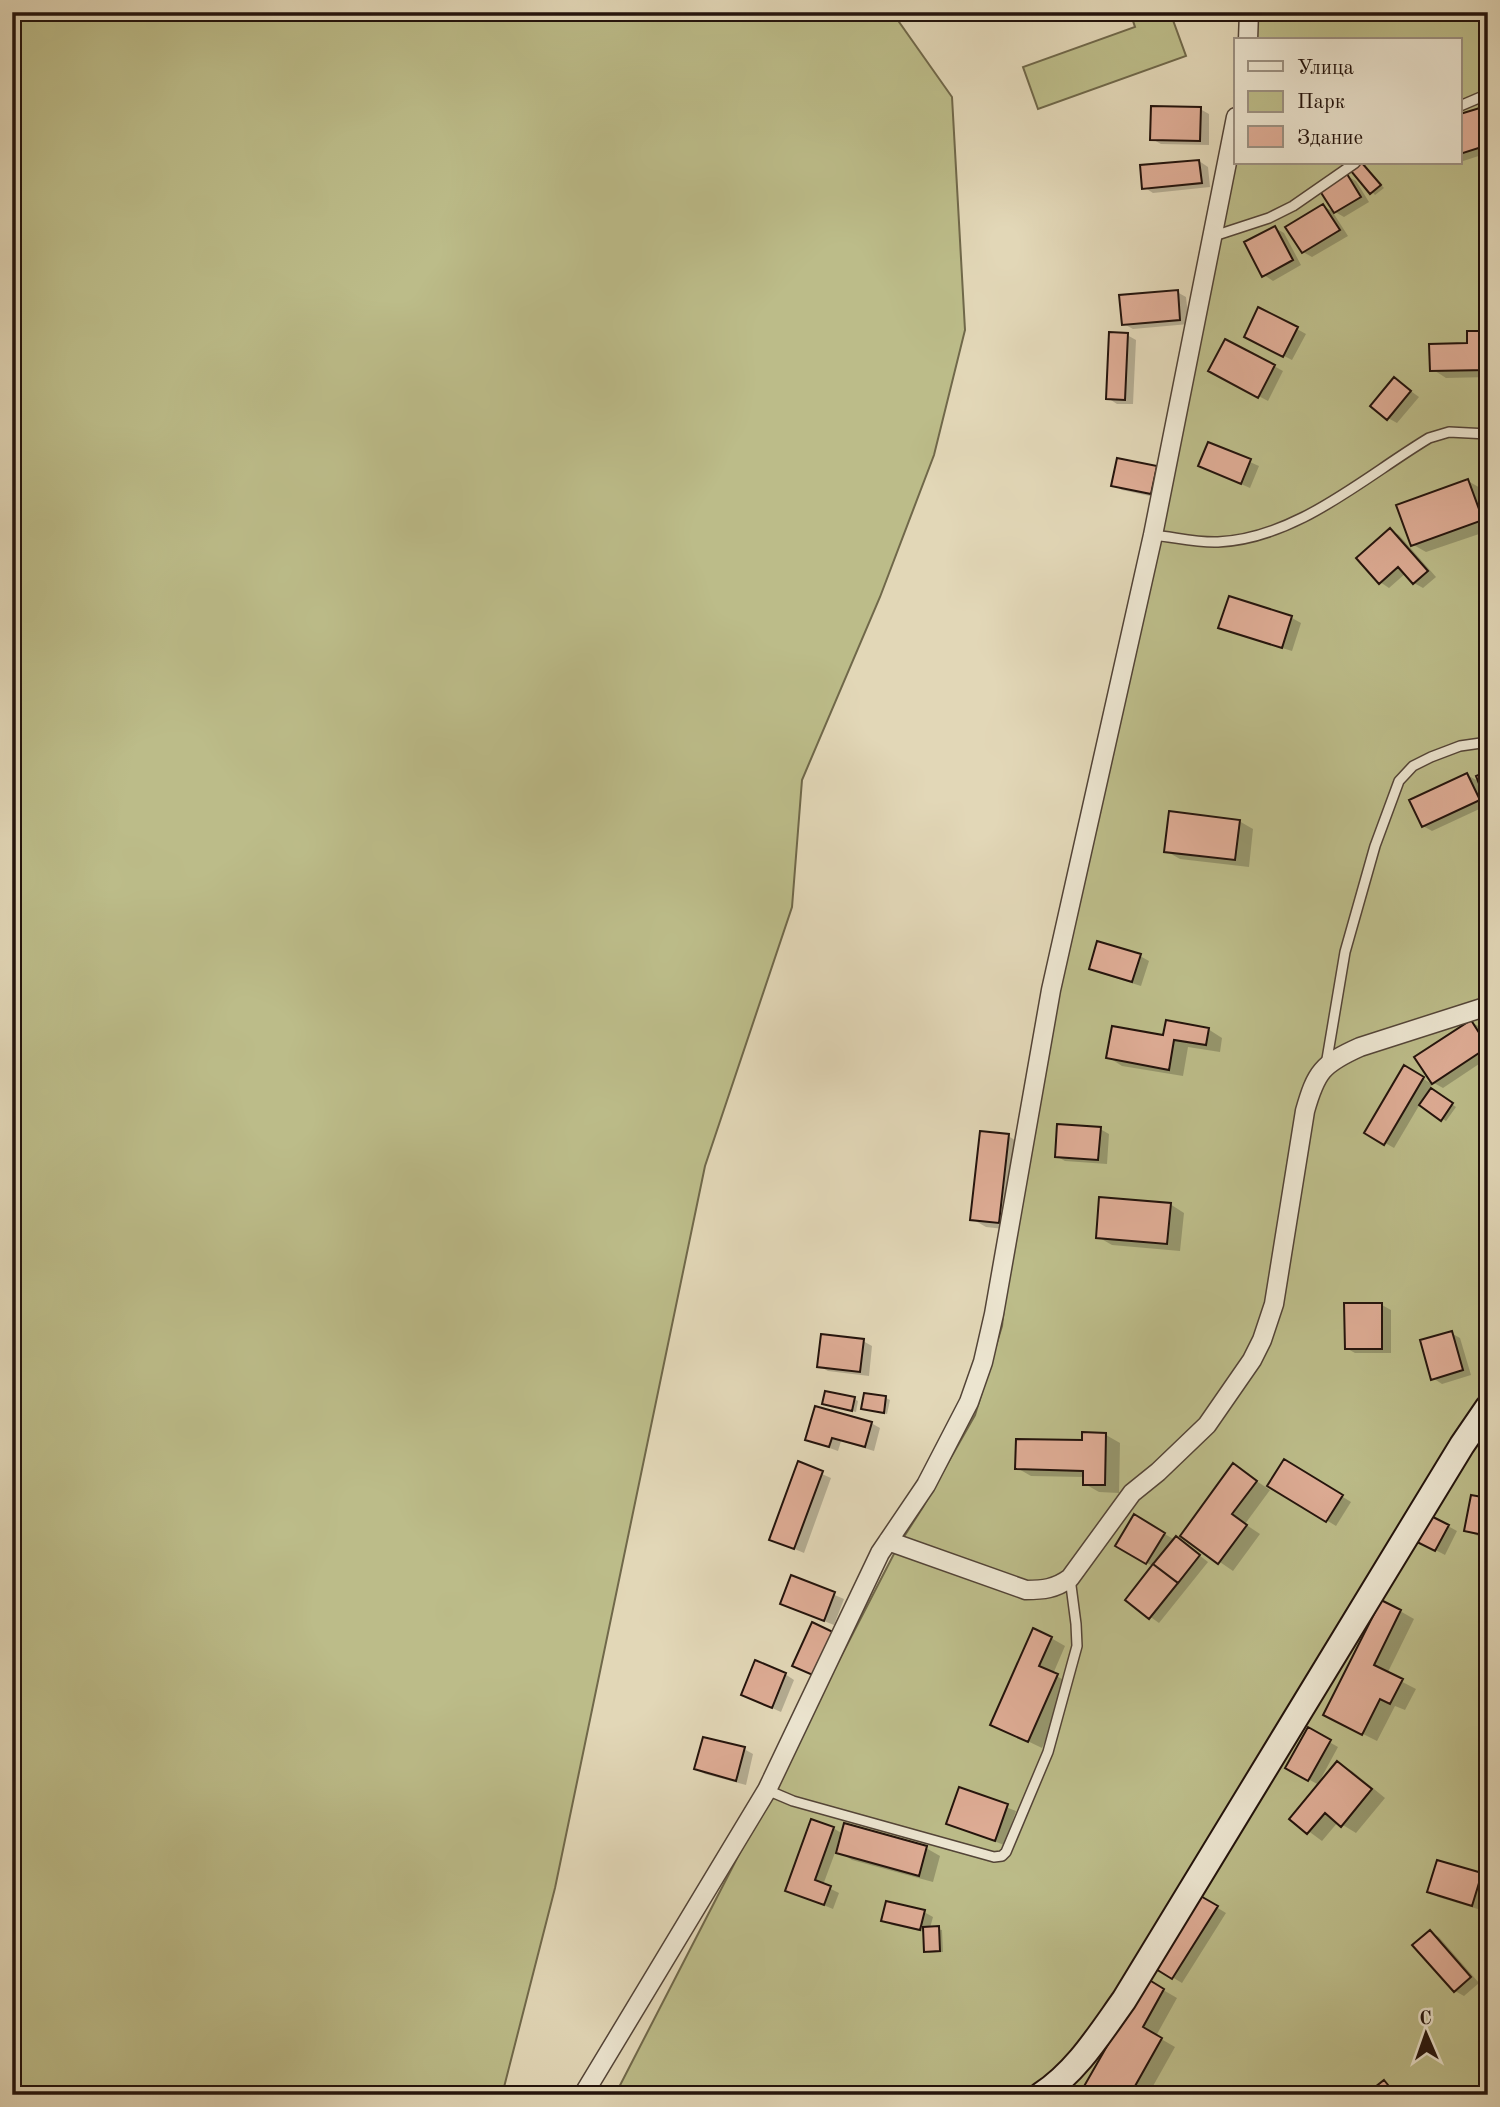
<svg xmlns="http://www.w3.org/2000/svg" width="1500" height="2107" viewBox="0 0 1500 2107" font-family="'Old Standard TT',serif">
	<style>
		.green { fill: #bcbc89; stroke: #70684a; stroke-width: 2 }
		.shadow { fill: #0003 }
		.building { fill: #deac95; stroke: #23130c; stroke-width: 2 }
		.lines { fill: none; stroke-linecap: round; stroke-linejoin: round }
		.lane-casing { stroke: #534437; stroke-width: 12 }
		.street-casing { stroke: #534437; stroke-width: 21 }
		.secondary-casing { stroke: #23130c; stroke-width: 28 }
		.lane { stroke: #ece5d0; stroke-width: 9 }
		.street { stroke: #ece5d0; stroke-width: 18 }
		.secondary { stroke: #ece5d0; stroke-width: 24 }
	</style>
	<rect width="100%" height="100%" fill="#e2d7b7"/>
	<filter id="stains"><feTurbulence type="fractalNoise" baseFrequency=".00286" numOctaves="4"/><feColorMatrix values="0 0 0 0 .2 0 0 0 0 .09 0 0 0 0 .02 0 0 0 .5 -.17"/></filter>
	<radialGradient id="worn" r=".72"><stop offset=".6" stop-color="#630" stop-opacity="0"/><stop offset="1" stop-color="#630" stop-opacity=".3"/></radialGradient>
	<path class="green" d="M12,12H892L952,97L965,330L934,455L880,597L802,780L792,907L705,1166L555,1888L502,2095H12Z
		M1130,12H1170L1186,56L1038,109L1023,67L1135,27Z
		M1253,12H1488V2095H615L898,1546L923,1507L975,1415L1002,1326L1017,1189L1236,163H1460V40H1251Z"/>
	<path class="shadow" d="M1332,12H1348L1339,16Z
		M1483,108L1488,111V153L1460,162V116Z
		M1200,109L1209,114V145L1161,144L1152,139Z
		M1199,161L1208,167L1210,187L1153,193L1144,187Z
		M1363,164L1384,188L1375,195L1354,171Z
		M1347,176L1356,181L1369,202L1344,217L1335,212Z
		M1323,206L1332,211L1348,236L1312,257L1303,252Z
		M1275,228L1284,233L1301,265L1273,281L1264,275Z
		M1177,292L1186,297L1189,324L1133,329L1124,324Z
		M1297,329L1306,334L1292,360L1255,341Z
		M1488,332V377L1446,378L1432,369Z
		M1127,335L1136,340L1133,404H1117L1108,398Z
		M1274,366L1283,371L1268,401L1211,371Z
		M1394,379L1419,397L1397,423L1388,418Z
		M1209,444L1259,466L1250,488L1200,466Z
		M1156,468L1165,473L1159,498L1122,490L1113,485Z
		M1468,481L1482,489L1488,505V531L1426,552L1412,544Z
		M1390,530L1399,535L1436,577L1423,588L1414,583L1406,573L1389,588L1380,582Z
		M1230,598L1292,618L1301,623L1292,651L1229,632L1221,627Z
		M1488,773V798L1484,796L1488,805L1432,831L1423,826L1467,775L1480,782Z
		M1239,821L1253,829L1249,867L1180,859L1166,851Z
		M1140,956L1149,961L1141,986L1100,973L1091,968Z
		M1471,1022L1480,1027L1488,1038V1058L1443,1088L1434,1083Z
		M1208,1029L1222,1038L1220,1052L1188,1047L1183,1076L1122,1066L1108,1057L1164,1037Z
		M1405,1068L1432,1084L1429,1089L1456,1107L1446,1121L1420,1104L1394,1148L1366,1132Z
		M1100,1129L1109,1134L1107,1164L1065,1161L1056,1156Z
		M1008,1136L1022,1144L1013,1230L986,1227L972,1219Z
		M1170,1204L1184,1213L1180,1251L1112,1245L1098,1237Z
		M1382,1305L1391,1310V1353H1355L1346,1348Z
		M1451,1333L1460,1338L1471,1375L1442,1384L1433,1378Z
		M863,1341L872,1346L869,1376L828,1371L819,1366Z
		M886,1398L890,1400L887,1414L863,1408Z
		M854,1399L858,1401L856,1412L824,1403Z
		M871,1423L880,1428L874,1451L841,1441L838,1451L807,1440Z
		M1106,1435L1120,1443L1119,1493L1099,1492L1085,1484V1477L1031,1476L1017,1468Z
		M1285,1461L1351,1502L1336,1526L1269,1485Z
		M799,1464L831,1478L804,1553L771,1539Z
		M1234,1466L1270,1490L1245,1524L1260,1534L1233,1571L1182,1536Z
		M1488,1500V1540L1466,1531Z
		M1134,1516L1175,1540L1185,1544L1208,1562L1159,1623L1127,1600L1154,1567L1117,1545Z
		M1448,1526L1457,1531L1445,1555L1426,1545Z
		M792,1577L844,1599L834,1625L791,1608Z
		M1400,1611L1414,1619L1387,1674L1416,1689L1405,1710L1395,1706L1377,1741L1339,1722Z
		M1051,1638L1065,1646L1053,1674L1071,1684L1042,1748L992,1724Z
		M785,1674L794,1680L781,1712L743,1695Z
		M1308,1730L1338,1747L1318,1784L1320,1785L1338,1763L1352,1771L1385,1798L1356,1833L1338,1822L1322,1841L1292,1819L1319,1785L1288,1768Z
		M744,1749L753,1754L746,1785L705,1774L696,1769Z
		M960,1789L1016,1811L1004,1845L948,1823Z
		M833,1828L843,1834L926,1848L940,1856L933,1882L852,1860L836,1850L823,1885L839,1893L833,1909L787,1890Z
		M1481,1875L1488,1879V1887L1481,1910L1438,1897L1429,1892Z
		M1198,1896L1226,1913L1182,1983L1154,1966Z
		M924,1912L933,1917L930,1928L942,1930L943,1952L929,1953L925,1951V1932L892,1925L883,1920Z
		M1430,1932L1439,1937L1479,1983L1464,1996L1455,1991Z
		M1146,1980L1177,1998L1156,2036L1175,2047L1148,2095H1099Z
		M1384,2082L1393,2088L1399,2095H1368Z"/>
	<path class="building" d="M1151,106L1201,107L1200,141L1150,140Z
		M1483,107L1488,121V145L1460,154V114Z
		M1199,160L1202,183L1142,189L1140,165Z
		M1362,163L1381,185L1370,194L1351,171Z
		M1347,174L1361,197L1334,213L1320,191Z
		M1323,204L1340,230L1302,253L1285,227Z
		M1275,226L1293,260L1262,277L1244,242Z
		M1178,290L1180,320L1122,325L1119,295Z
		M1258,307L1298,327L1283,357L1244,337Z
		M1467,331H1488V370L1430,371L1429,344L1467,343Z
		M1109,332L1128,333L1125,400L1106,399Z
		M1225,339L1275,365L1258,398L1208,371Z
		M1394,377L1411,391L1387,420L1370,406Z
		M1208,442L1251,459L1241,484L1198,466Z
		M1117,458L1157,466L1151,494L1111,486Z
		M1468,479L1483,520L1411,546L1396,505Z
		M1390,528L1428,571L1413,584L1398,567L1379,584L1356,558Z
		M1229,596L1292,616L1282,648L1218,628Z
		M1488,771V798L1485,799L1476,776Z
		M1467,773L1480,800L1422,827L1409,800Z
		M1169,811L1240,820L1235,860L1164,852Z
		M1097,941L1141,954L1132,982L1089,969Z
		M1166,1020L1209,1028L1206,1045L1174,1040L1169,1070L1106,1058L1112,1026L1163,1035Z
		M1471,1020L1488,1047L1432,1084L1414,1057Z
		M1404,1065L1424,1077L1384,1145L1364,1133Z
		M1431,1088L1453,1103L1441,1121L1419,1105Z
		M1057,1124L1101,1127L1098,1160L1055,1157Z
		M980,1131L1009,1134L999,1223L970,1220Z
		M1099,1197L1171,1203L1167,1244L1096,1238Z
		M1344,1303H1382V1349H1345Z
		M1452,1331L1463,1370L1431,1380L1420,1340Z
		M821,1334L864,1339L860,1372L817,1367Z
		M825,1391L855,1397L852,1411L822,1404Z
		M864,1393L886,1396L884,1413L861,1409Z
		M815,1406L872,1422L865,1447L832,1438L829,1447L805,1440Z
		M1082,1432L1106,1433L1105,1485H1083V1471L1015,1469L1016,1439L1082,1440Z
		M1284,1459L1343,1495L1326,1522L1267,1486Z
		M798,1461L823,1471L794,1549L769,1540Z
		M1233,1463L1257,1481L1232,1514L1247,1525L1218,1564L1180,1536Z
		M1471,1495L1488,1498V1536L1464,1531Z
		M1134,1514L1165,1533L1146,1564L1115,1546Z
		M1429,1515L1449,1525L1435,1551L1415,1541Z
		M1176,1536L1200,1555L1178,1583L1153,1564Z
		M1153,1564L1178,1583L1149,1619L1125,1600Z
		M791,1575L835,1592L824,1621L780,1604Z
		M1381,1600L1401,1610L1374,1665L1403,1679L1390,1704L1380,1699L1362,1735L1323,1715Z
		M812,1622L835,1633L815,1676L792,1666Z
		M1033,1628L1052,1637L1039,1666L1058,1674L1028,1742L990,1725Z
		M755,1660L786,1673L772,1708L741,1695Z
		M1308,1727L1331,1740L1308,1781L1285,1768Z
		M703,1737L745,1747L736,1781L694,1769Z
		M1337,1761L1372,1789L1341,1827L1325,1813L1307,1834L1289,1819Z
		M959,1787L1008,1804L995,1841L946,1824Z
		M811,1819L834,1827L815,1880L831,1886L824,1905L785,1891Z
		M844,1823L927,1846L919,1876L836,1853Z
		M1437,1860L1482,1873L1472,1906L1427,1892Z
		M1197,1894L1218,1906L1172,1979L1151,1966Z
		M886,1901L925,1910L920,1930L881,1921Z
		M939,1926L940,1951L924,1952L923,1927Z
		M1430,1930L1471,1977L1454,1992L1412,1945Z
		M1146,1978L1164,1989L1143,2027L1162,2038L1130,2095H1096L1083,2088Z
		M1384,2080L1396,2095H1365Z"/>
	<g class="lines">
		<defs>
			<path id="lane" d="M1460,106L1488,94
				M1214,236L1269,218L1293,206L1355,163
				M1153,535C1174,537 1197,543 1218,542C1298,538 1364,477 1429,438L1449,432L1488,434
				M1326,1065L1345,952L1375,846L1399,781L1413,766L1431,757L1460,746L1488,742
				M767,1790L793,1801L994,1857L1002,1856L1006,1852L1048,1752L1077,1646L1076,1624L1070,1578"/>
			<path id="street" d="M1248,40L1249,12
				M888,1541L1026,1590C1043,1590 1055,1589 1070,1578L1132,1493L1158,1472L1207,1425L1252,1360L1262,1340L1274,1304L1305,1111C1316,1072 1322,1064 1360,1047L1488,1006
				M583,2095L767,1790L880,1553L926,1485L969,1402L983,1362L994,1314L1051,990L1153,535L1236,117"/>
			<path id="secondary" d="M1041,2095C1077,2071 1099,2035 1124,2000L1462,1445L1488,1407"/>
		</defs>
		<use href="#lane" class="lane-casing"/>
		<use href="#street" class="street-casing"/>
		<use href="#secondary" class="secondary-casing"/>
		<use href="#lane" class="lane"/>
		<use href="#street" class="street"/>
		<use href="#secondary" class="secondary"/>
	</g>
	<rect width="1500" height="2107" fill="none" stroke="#e2d7b7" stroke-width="42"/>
	<rect x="14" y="14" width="1472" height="2079" fill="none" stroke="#23130c" stroke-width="3.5"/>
	<rect x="21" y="21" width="1458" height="2065" fill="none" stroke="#23130c" stroke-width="2"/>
	<rect x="1234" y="38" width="228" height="126" fill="#ece5d0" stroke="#9c9182" stroke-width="2"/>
	<rect x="1248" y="61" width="35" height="10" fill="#ece5d0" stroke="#9c9182" stroke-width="2"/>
	<text x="1297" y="74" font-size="21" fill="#23130c">Улица</text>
	<rect x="1248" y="91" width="35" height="21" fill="#bcbc89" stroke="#9c9182" stroke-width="2"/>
	<text x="1297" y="108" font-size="21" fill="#23130c">Парк</text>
	<rect x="1248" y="126" width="35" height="21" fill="#deac95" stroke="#9c9182" stroke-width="2"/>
	<text x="1297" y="144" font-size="21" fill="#23130c">Здание</text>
	<g transform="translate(1426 2034) rotate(358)" stroke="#ece5d0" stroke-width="5" paint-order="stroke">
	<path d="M0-5L12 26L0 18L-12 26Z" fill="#23130c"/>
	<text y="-10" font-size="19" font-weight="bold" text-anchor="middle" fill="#23130c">С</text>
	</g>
	<rect width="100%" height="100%" filter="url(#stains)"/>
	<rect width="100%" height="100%" fill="url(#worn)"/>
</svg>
